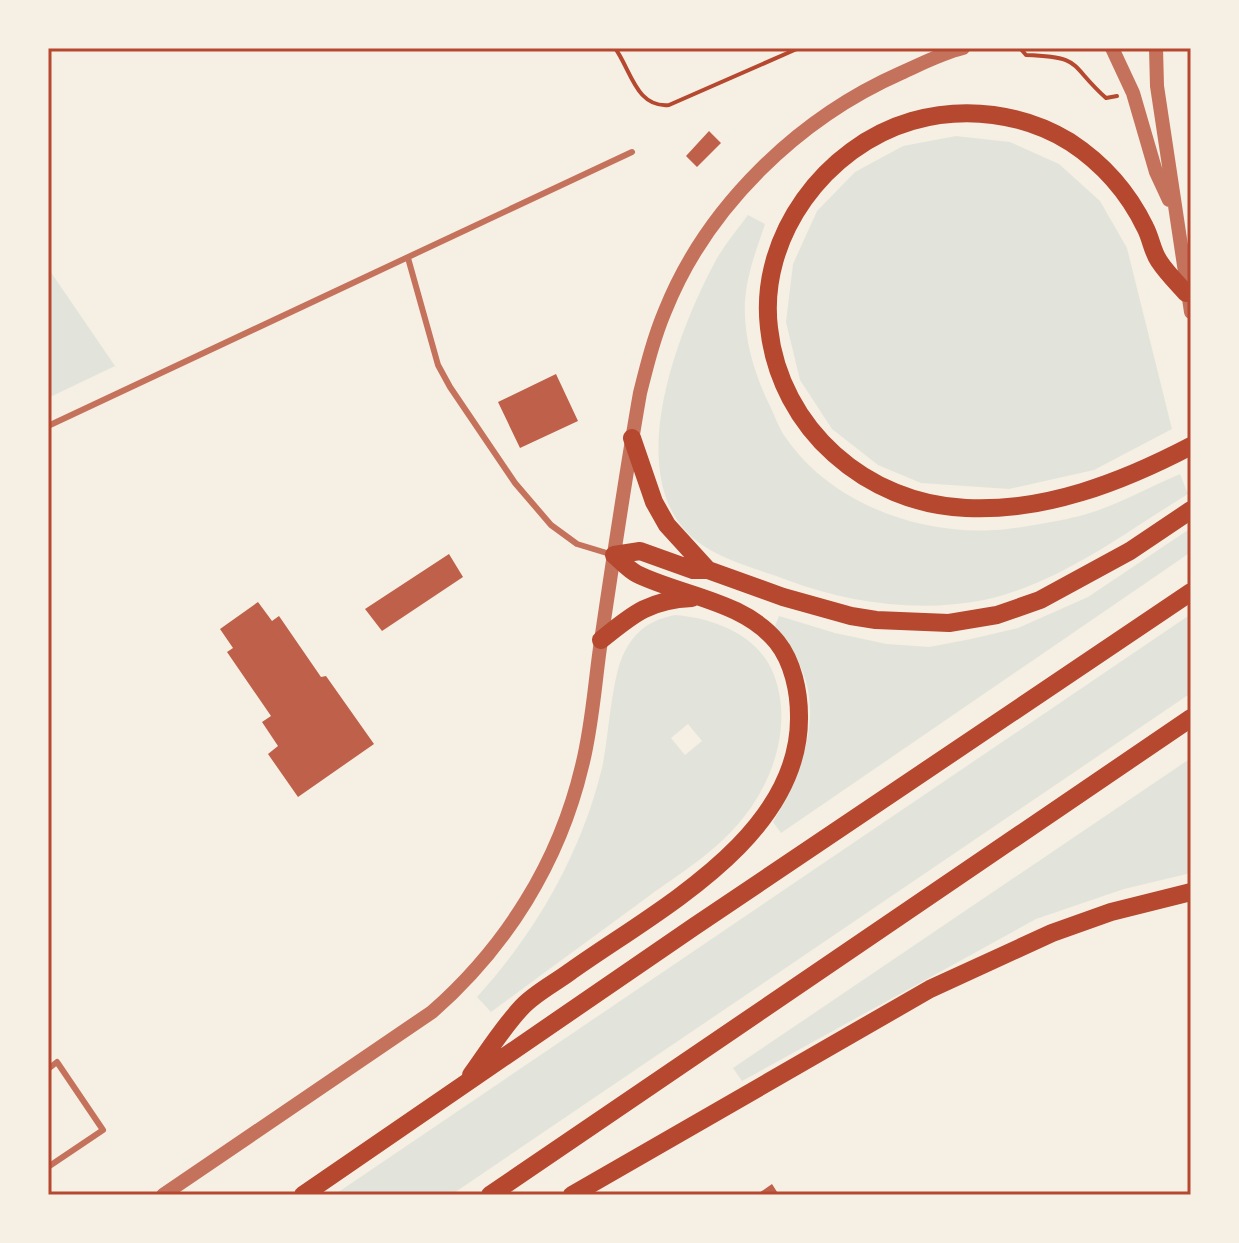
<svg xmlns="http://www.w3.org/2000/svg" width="1239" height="1243" viewBox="0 0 1239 1243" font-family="'DM Sans',sans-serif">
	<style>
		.green { fill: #e2e4dc; fill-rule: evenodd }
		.building { fill: #bf614a }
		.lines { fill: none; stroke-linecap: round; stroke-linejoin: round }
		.path { stroke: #b5482f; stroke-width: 4 }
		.service { stroke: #c5725c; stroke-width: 6 }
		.tertiary { stroke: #c5725c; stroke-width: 14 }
		.primary { stroke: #b5482f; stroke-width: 18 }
		.neatline { fill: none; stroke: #b5482f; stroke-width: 3 }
	</style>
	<rect width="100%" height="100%" fill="#f6efe4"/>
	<path class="green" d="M956,136L1010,142L1059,164L1100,201L1127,248L1172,429L1094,470L1009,489L921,483L878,465L832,429L800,380L786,322L793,264L817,211L855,172L903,146Z
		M748,215L765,224C757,248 747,274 745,300C743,336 754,374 770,406C775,416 779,429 786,438C833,506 926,538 1007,529C1031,526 1074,519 1096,511C1125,501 1152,486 1180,474L1188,494C1124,533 1059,584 984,600C919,613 848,603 787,580C753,567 709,558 684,529C626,462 680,327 716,260C725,244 737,230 748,215Z
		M48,268L115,366L48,398Z
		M1191,528V552L781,833L773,822C799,778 824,719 801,668C795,653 784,639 775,626L779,616L835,633L887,644L929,647L971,639L1018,628L1088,597Z
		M1191,614V693L451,1195H334Z
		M675,615C714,618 759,635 774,675C793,725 773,784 739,823C715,852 679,874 649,896C596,935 544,973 491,1012L477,997C536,932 581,854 602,768C609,737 611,679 624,653C636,630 650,620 675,615ZM688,724L702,741L685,755L671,738Z
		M1191,758V873L1124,889L1036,919L742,1081L733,1068Z"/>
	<path class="building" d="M709,131L721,143L697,167L686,156Z
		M556,374L578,421L520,448L498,402Z
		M449,554L463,577L382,631L365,609Z
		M258,602L272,621L279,616L321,677L326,676L374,744L298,797L268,754L278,746L262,722L271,716L227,652L233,648L220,629Z
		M772,1184L779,1195H756Z"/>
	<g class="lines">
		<path class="path" d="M615,48C631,70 636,108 669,105L799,48
			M1020,48L1026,55C1084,57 1068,64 1106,98L1117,96"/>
		<path class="service" d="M408,258L438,365L450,387L515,483L551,525L577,544L610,554
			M48,426L632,152
			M48,1069L57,1062L103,1130L48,1167"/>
		<path class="tertiary" d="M1112,48L1133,93L1156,172L1169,200
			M1156,48L1157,86L1191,312
			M163,1195L432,1012C506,947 559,863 582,766C593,723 595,678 602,634C614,553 626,473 640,393C647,365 654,337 665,311C707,206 799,118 901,73C921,64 942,53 963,48"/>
		<path class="primary" d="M1186,293C1177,283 1166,272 1159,261C1152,251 1151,238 1145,227C1128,192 1102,163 1070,142C1023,113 965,106 912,121C826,146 758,236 769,328C780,429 867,504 966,508C1045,512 1122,482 1191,446
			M632,438L654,502L667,525L708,570
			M614,555L640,551L693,570H708L783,597L851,616L876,620L949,623L997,615L1040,600L1130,551L1191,510
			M601,640C633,614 649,600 692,598
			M471,1075C487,1053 503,1027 522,1007C535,993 555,983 571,971C655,911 801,837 799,716C799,692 793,662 777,642C744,601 682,596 637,574C629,570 621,561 614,555
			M303,1195L695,926L1191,592
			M490,1195L1191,718
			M572,1195L930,989L1052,933L1111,912L1191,892"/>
	</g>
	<rect width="1239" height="1243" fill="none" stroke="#f6efe4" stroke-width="100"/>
	<rect x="50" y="50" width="1139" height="1143" class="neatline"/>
</svg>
